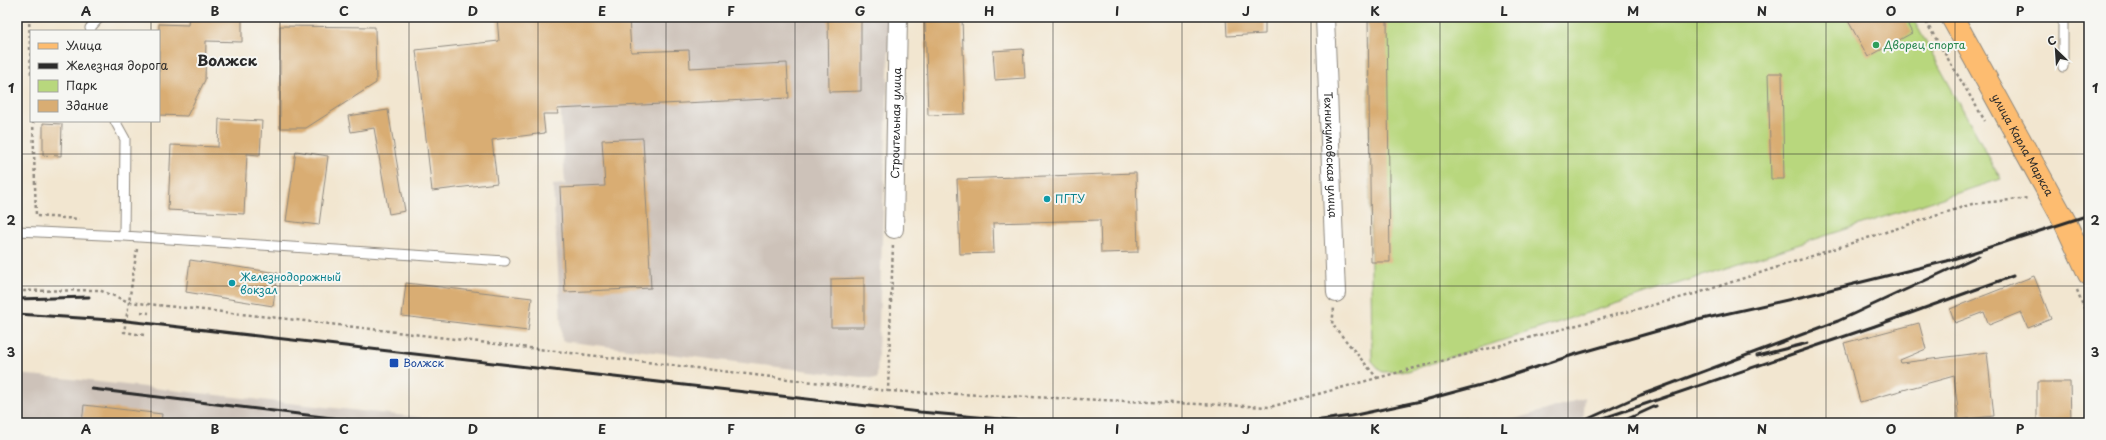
<svg xmlns="http://www.w3.org/2000/svg" width="2106" height="440" viewBox="0 0 2106 440" font-family="'Playpen Sans',sans-serif">
	<style>
		.industrial { fill: #cdc2b9 }
		.green { fill: #b8d77d; stroke: #728154 }
		.building { fill: #d9ad73 }
		.lines { fill: none; stroke-linecap: round; stroke-linejoin: round }
		.service-casing { stroke: #8e887e; stroke-width: 11 }
		.minor-casing { stroke: #8e887e; stroke-width: 20 }
		.primary-casing { stroke: #8e887e; stroke-width: 24 }
		.path { stroke: #8e887e; stroke-width: 2.5; stroke-dasharray: 3 3; stroke-linecap: butt }
		.service { stroke: #fff; stroke-width: 9 }
		.minor { stroke: #fff; stroke-width: 18 }
		.primary { stroke: #fdbc6f; stroke-width: 22 }
		.rail { stroke: #2b2b2b; stroke-width: 3 }
		.grid { fill: none; stroke: #2b2b2b; stroke-width: 1; stroke-opacity: 0.55 }
		.leisure-dot { fill: #2e9e5b; stroke: #f6f6f2; stroke-width: 1.5 }
		.culture-dot { fill: #0f9aa8; stroke: #f6f6f2; stroke-width: 1.5 }
		.transit-dot { fill: #1a4fb4; stroke: #f6f6f2; stroke-width: 1.5 }
		.labels { text-anchor: middle; stroke-width: 4; stroke-linejoin: round; paint-order: stroke }
		.leisure-label { font-size: 11px; fill: #27864d; stroke: #f6f6f2; text-anchor: start }
		.street-label { font-size: 11px; fill: #2b2b2b; stroke: #f6f6f2 }
		.culture-label { font-size: 11px; fill: #0d838f; stroke: #f6f6f2; text-anchor: start }
		.transit-label { font-size: 11px; fill: #164399; stroke: #f6f6f2; text-anchor: start }
		.district-label { font-size: 15px; font-weight: bold; fill: #2b2b2b; stroke: #f6f6f2 }
		.neatline { fill: none; stroke: #2b2b2b; stroke-width: 1.5 }
		.grid-label { font-size: 13px; text-anchor: middle; font-weight: bold; fill: #2b2b2b }
	</style>
	<rect width="100%" height="100%" fill="#f6f6f2"/>
	<filter id="ink" filterUnits="userSpaceOnUse"><feTurbulence type="fractalNoise" baseFrequency=".025" numOctaves="2"/><feDisplacementMap in="SourceGraphic" scale="8" xChannelSelector="R" yChannelSelector="G"/><feConvolveMatrix kernelMatrix="1 2 1 2 8 2 1 2 1" color-interpolation-filters="sRGB"/></filter>
	<filter id="wash" filterUnits="userSpaceOnUse"><feTurbulence type="fractalNoise" baseFrequency=".012" numOctaves="4" result="noise"/><feDisplacementMap in="SourceGraphic" scale="16" xChannelSelector="R" yChannelSelector="G"/><feGaussianBlur stdDeviation="0.9" result="paint"/><feColorMatrix in="noise" values="0 0 0 0 0 0 0 0 0 0 0 0 0 0 0 0 0 1.4 0 .05"/><feComposite in="paint" operator="in"/></filter>
	<g filter="url(#wash)">
		<rect width="100%" height="100%" fill="#f2e6d0"/>
		<path class="industrial" d="M555,17H890L877,379L562,341L553,185L565,184Z
			M17,374L62,378L471,423H17Z
			M1585,398L1583,423H1502Z"/>
		<path class="green" d="M1368,17H1912L2001,179L1408,371L1382,372L1372,361Z"/>
		<g id="blocks">
			<path class="building" d="M189,17L242,19V42L206,41L205,80L187,116L159,115V24L188,25Z
				M497,17H629L631,52L689,50L690,68L787,63L789,98L557,109L558,114H543L545,133L492,140L497,183L432,191L416,50L499,41Z
				M828,17H861V91L829,92Z
				M925,17H962L965,114L928,115Z
				M1226,17H1265V34L1227,36Z
				M1368,17H1387L1390,262H1371Z
				M1846,17H1904L1912,33L1868,57Z
				M280,26L375,27L376,83L306,128H280Z
				M1023,49L1025,78L995,80L993,51Z
				M1768,73H1782L1784,179H1771Z
				M388,110L405,211L389,214L374,128L351,132L348,116Z
				M219,119L262,121L260,155L247,154L244,214L168,210L171,145L218,147Z
				M43,123L62,124L61,156L43,155Z
				M643,138L651,288L565,292L560,188L605,186L602,140Z
				M296,151L328,156L319,225L286,221Z
				M1136,173L1138,252L1101,253L1100,220L993,223L994,253L960,254L957,179Z
				M190,260L278,273L273,306L186,292Z
				M2034,276L2051,319L2028,328L2021,312L1989,325L1984,312L1955,323L1950,309Z
				M864,278V327H831V279Z
				M406,283L532,298L528,331L402,316Z
				M1919,323L1926,349L1900,360L1901,363L1987,352L1994,416L1959,420L1954,376L1860,402L1844,343Z
				M2037,382H2070L2071,421H2037Z
				M84,405L162,414L161,423H82Z"/>
		</g>
	</g>
	<g filter="url(#ink)">
		<use href="#blocks" fill-opacity="0" stroke="#8e887e" stroke-width="1"/>
		<g class="lines">
			<defs>
				<path id="service" d="M2063,17V67
					M91,31L90,28L100,17
					M17,231L124,236L125,139L115,121
					M124,236L505,261"/>
				<g id="minor">
					<path id="s1" d="M1325,17L1336,293"/>
					<path id="s2" d="M894,229L898,17"/>
				</g>
				<g id="primary">
					<path id="s3" d="M1952,17L2065,222L2089,274"/>
				</g>
			</defs>
			<use href="#service" class="service-casing"/>
			<use href="#minor" class="minor-casing"/>
			<use href="#primary" class="primary-casing"/>
			<path class="path" d="M29,17L31,75
				M1923,17L1985,121
				M33,121L36,216L79,219
				M137,249L129,302L288,319L888,391L893,244
				M2077,290L2089,321
				M17,291L99,290L129,302L124,332L144,335
				M141,312L149,313
				M1377,378L1698,293L1972,204L2029,198
				M888,391L1270,407L1377,378L1332,324L1334,308"/>
			<use href="#service" class="service"/>
			<use href="#minor" class="minor"/>
			<use href="#primary" class="primary"/>
			<path class="rail" d="M17,299L89,297
				M17,314L127,321L920,412L1046,423
				M1757,356L1808,343
				M92,389L373,423
				M1595,421L1875,326L2013,276
				M1299,423L1351,416L1421,401L1488,383L1573,355L1689,322L1805,296L1947,261L2089,215
				M1458,423L1470,419
				M1579,423L1641,395L1838,321L1978,256
				M1619,423L1656,406"/>
		</g>
	</g>
	<path class="grid" d="M151,17V31M280,17V423M409,17V423M538,17V423M666,17V423M795,17V423M924,17V423M1053,17V423M1182,17V423M1311,17V423M1440,17V423M1568,17V423M1697,17V423M1826,17V423M1955,17V423M151,121V423M17,154H2089M17,286H2089"/>
	<circle class="leisure-dot" cx="1876" cy="45" r="4"/>
	<g class="culture-dot">
		<circle cx="1047" cy="199" r="4"/>
		<circle cx="232" cy="283" r="4"/>
	</g>
	<rect class="transit-dot" x="389" y="358" width="10" height="10" rx="2"/>
	<g class="labels">
		<g class="leisure-label">
			<text x="1884" y="49">Дворец спорта</text>
		</g>
		<g class="street-label">
			<text dy="4" stroke="none"><textPath href="#s2" startOffset="106">Строительная улица</textPath></text>
			<text dy="4" stroke="none"><textPath href="#s3" startOffset="146">улица Карла Маркса</textPath></text>
			<text dy="4" stroke="none"><textPath href="#s1" startOffset="138">Техникумовская улица</textPath></text>
		</g>
		<g class="culture-label">
			<text x="1055" y="203">ПГТУ</text>
			<text x="240" y="281">Железнодорожный<tspan x="240" dy="13">вокзал</tspan></text>
		</g>
		<g class="transit-label">
			<text x="403" y="367">Волжск</text>
		</g>
		<g class="district-label">
			<text x="227" y="66">Волжск</text>
		</g>
	</g>
	<rect width="2106" height="440" fill="none" stroke="#f6f6f2" stroke-width="44"/>
	<rect x="30" y="30" width="130" height="92" fill="#f6f6f2" stroke="#a5a5a2"/>
	<rect x="38" y="43" width="20" height="6" fill="#fdbc6f" stroke="#a5a5a2"/>
	<text x="66" y="50" font-size="12" fill="#2b2b2b">Улица</text>
	<rect x="38" y="63" width="20" height="6" fill="#2b2b2b" stroke="#a5a5a2"/>
	<text x="66" y="70" font-size="12" fill="#2b2b2b">Железная дорога</text>
	<rect x="38" y="80" width="20" height="12" fill="#b8d77d" stroke="#a5a5a2"/>
	<text x="66" y="90" font-size="12" fill="#2b2b2b">Парк</text>
	<rect x="38" y="100" width="20" height="12" fill="#d9ad73" stroke="#a5a5a2"/>
	<text x="66" y="110" font-size="12" fill="#2b2b2b">Здание</text>
	<g transform="translate(2056 50) rotate(335)" stroke="#f6f6f2" stroke-width="3" paint-order="stroke">
	<path d="M0-3L7 15L0 10L-7 15Z" fill="#2b2b2b"/>
	<text y="-6" font-size="11" font-weight="bold" text-anchor="middle" fill="#2b2b2b">С</text>
	</g>
	<rect x="22" y="22" width="2062" height="396" class="neatline"/>
	<g class="grid-label">
		<text x="86" y="16">A</text>
		<text x="215" y="16">B</text>
		<text x="344" y="16">C</text>
		<text x="473" y="16">D</text>
		<text x="602" y="16">E</text>
		<text x="731" y="16">F</text>
		<text x="860" y="16">G</text>
		<text x="989" y="16">H</text>
		<text x="1117" y="16">I</text>
		<text x="1246" y="16">J</text>
		<text x="1375" y="16">K</text>
		<text x="1504" y="16">L</text>
		<text x="1633" y="16">M</text>
		<text x="1762" y="16">N</text>
		<text x="1891" y="16">O</text>
		<text x="2020" y="16">P</text>
		<text x="11" y="93">1</text>
		<text x="2095" y="93">1</text>
		<text x="11" y="225">2</text>
		<text x="2095" y="225">2</text>
		<text x="11" y="357">3</text>
		<text x="2095" y="357">3</text>
		<text x="86" y="434">A</text>
		<text x="215" y="434">B</text>
		<text x="344" y="434">C</text>
		<text x="473" y="434">D</text>
		<text x="602" y="434">E</text>
		<text x="731" y="434">F</text>
		<text x="860" y="434">G</text>
		<text x="989" y="434">H</text>
		<text x="1117" y="434">I</text>
		<text x="1246" y="434">J</text>
		<text x="1375" y="434">K</text>
		<text x="1504" y="434">L</text>
		<text x="1633" y="434">M</text>
		<text x="1762" y="434">N</text>
		<text x="1891" y="434">O</text>
		<text x="2020" y="434">P</text>
	</g>
</svg>
